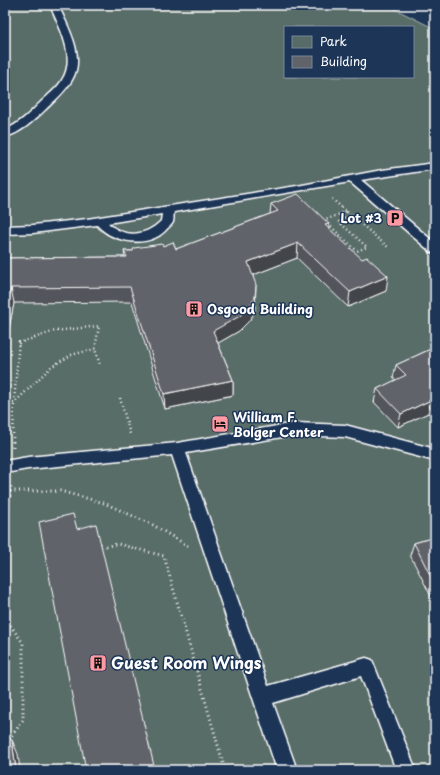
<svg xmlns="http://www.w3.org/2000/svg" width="440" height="775" viewBox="0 0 440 775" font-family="'Playpen Sans',sans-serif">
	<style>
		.green { fill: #586c67; stroke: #acb6b3; fill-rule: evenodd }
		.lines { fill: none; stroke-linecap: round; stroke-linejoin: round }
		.lane-casing { stroke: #fff; stroke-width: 3 }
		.path-far1 { stroke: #fff; stroke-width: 2.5; stroke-dasharray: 1 3; stroke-linecap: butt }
		.path { stroke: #fff; stroke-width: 3; stroke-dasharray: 1 3.5; stroke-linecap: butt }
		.lane { fill: #1d3557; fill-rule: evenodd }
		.wall { fill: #53555b; stroke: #fff }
		.shaded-wall { fill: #43454a; stroke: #fff }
		.building { fill: #60636a; stroke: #fff }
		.labels { text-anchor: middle; stroke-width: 3; stroke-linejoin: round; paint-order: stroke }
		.poi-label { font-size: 13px; font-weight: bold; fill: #fff; stroke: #1d3557; text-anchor: start }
		.near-poi-label { font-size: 16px; font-weight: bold; fill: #fff; stroke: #1d3557; text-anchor: start }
	</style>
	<rect width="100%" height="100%" fill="#1d3557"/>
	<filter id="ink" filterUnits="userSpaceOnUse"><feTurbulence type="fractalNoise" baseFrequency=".025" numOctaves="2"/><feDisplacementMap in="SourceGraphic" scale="8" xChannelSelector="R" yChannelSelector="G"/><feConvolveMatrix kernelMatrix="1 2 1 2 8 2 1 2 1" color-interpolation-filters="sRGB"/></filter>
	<g filter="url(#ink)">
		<path class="green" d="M5,5H387L435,29V770H5ZM285,27H413V77H285Z"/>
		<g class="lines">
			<defs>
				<path id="lane" d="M50,5H58C68,27 86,57 72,80C65,92 54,101 45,110C33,121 21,133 5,137V130C19,124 30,113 41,102C48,95 57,89 62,80C77,57 59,27 50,5Z
					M435,163V169L361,180L435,243V253L431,252L350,182L174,212C173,215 174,219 173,222C172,225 167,228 165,231C147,249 112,242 97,225L33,233L5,234V226L33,225L87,219L297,186L382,170ZM162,214L161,221C146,236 125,239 108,223Z
					M295,423L345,425L435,449V461L345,437L295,435L186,453L268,686L366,658L372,660L416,770H396L361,676L273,703L297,770H277L172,455L28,469L5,473V461L28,457L177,443Z"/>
			</defs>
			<use href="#lane" class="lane-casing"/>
			<path class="path-far1" d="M332,199L389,248
				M323,221L347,211
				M328,224L357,251L367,247L338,221L352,216
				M19,343L55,331L99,326L95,349L100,365
				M120,398L130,434
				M5,403H14L51,367L71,355L95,349
				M13,442L14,403L19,340"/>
			<path class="path" d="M13,447V441
				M10,491H60L104,503L153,525L188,546
				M5,541L11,486
				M101,547L118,544L164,556L225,770
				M5,618L23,643V720L8,741
				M217,770L225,768"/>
			<use href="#lane" class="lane"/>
		</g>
		<path class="wall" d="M271,204L329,224V229L386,291L348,307L297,258L253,275L255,312L249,321L239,331L218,343L233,380V395L165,409L132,302L14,303L5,348V253L6,258L125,257L124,251H133L163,246L176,249L270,214Z
			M435,347V419L428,413L398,427L374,402L377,389L396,380L393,378L396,365Z
			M435,537V604L410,555L414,543Z"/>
		<path class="shaded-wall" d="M329,224L328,239L325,225Z
			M298,243L297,258L248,277V262Z
			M388,276L386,291L348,307L350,292Z
			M256,285L255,312L249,321L239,331L213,346V331Z
			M11,288L14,303L5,348V315Z
			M233,380V395L165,409L164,394Z
			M431,400L428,413L398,427L401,414Z
			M12,740L18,754L20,770H16Z"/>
		<path class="building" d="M298,194L329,224L325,225L362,259L367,257L388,276L350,292L298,243L248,262L256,285L255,297L250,306L240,316L213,331L233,380L164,394L130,287L11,288L5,315V258L127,257L124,251H133L134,248L162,244L163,246L173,242L176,249L278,211L271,204Z
			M435,347V403L431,400L401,414L377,389L406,375L396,365Z
			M73,514L77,529L96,524L155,770H86L39,522Z
			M435,537V585L414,543Z
			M5,735L12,740L16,770H5Z
			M30,767V770H22Z"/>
	</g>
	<defs>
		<symbol id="parking-square" viewBox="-11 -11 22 22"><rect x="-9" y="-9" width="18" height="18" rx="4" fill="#ff9aa2" stroke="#1d3557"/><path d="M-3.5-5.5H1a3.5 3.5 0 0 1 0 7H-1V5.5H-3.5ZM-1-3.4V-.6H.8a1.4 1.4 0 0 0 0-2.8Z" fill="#111"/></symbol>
		<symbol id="building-square" viewBox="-11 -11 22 22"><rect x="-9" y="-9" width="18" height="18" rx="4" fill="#ff9aa2" stroke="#1d3557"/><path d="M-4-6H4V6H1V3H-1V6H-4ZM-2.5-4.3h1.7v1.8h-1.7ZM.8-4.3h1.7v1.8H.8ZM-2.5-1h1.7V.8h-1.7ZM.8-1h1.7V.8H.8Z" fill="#111"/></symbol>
		<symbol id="hotel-square" viewBox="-11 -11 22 22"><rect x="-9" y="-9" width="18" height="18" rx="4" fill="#ff9aa2" stroke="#1d3557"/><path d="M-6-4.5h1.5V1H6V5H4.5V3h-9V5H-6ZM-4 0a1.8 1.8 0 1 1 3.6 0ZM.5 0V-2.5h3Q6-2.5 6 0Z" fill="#111"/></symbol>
	</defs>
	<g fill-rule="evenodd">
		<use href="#parking-square" x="385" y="208" width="20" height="20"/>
		<use href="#building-square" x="184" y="299" width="20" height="20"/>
		<use href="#hotel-square" x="210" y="414" width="20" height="20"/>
		<use href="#building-square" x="88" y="653" width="20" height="20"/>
	</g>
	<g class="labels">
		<g class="poi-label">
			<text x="382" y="223" text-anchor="end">Lot #3</text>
			<text x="207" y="314">Osgood Building</text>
			<text x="233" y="422">William F.<tspan x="233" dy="15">Bolger Center</tspan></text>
		</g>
		<g class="near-poi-label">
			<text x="111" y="669">Guest Room Wings</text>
		</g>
	</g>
	<rect width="440" height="775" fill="none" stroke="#1d3557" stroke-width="20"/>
	<rect x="10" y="10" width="420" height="755" fill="none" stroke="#fff" stroke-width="1.5" filter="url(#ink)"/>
	<rect x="284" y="26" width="130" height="52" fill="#1d3557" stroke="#77869a"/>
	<rect x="292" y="36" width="20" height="12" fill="#586c67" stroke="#77869a"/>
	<text x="320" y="46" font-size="12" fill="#ffffff">Park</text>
	<rect x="292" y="56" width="20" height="12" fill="#60636a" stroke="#77869a"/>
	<text x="320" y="66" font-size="12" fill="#ffffff">Building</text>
</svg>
